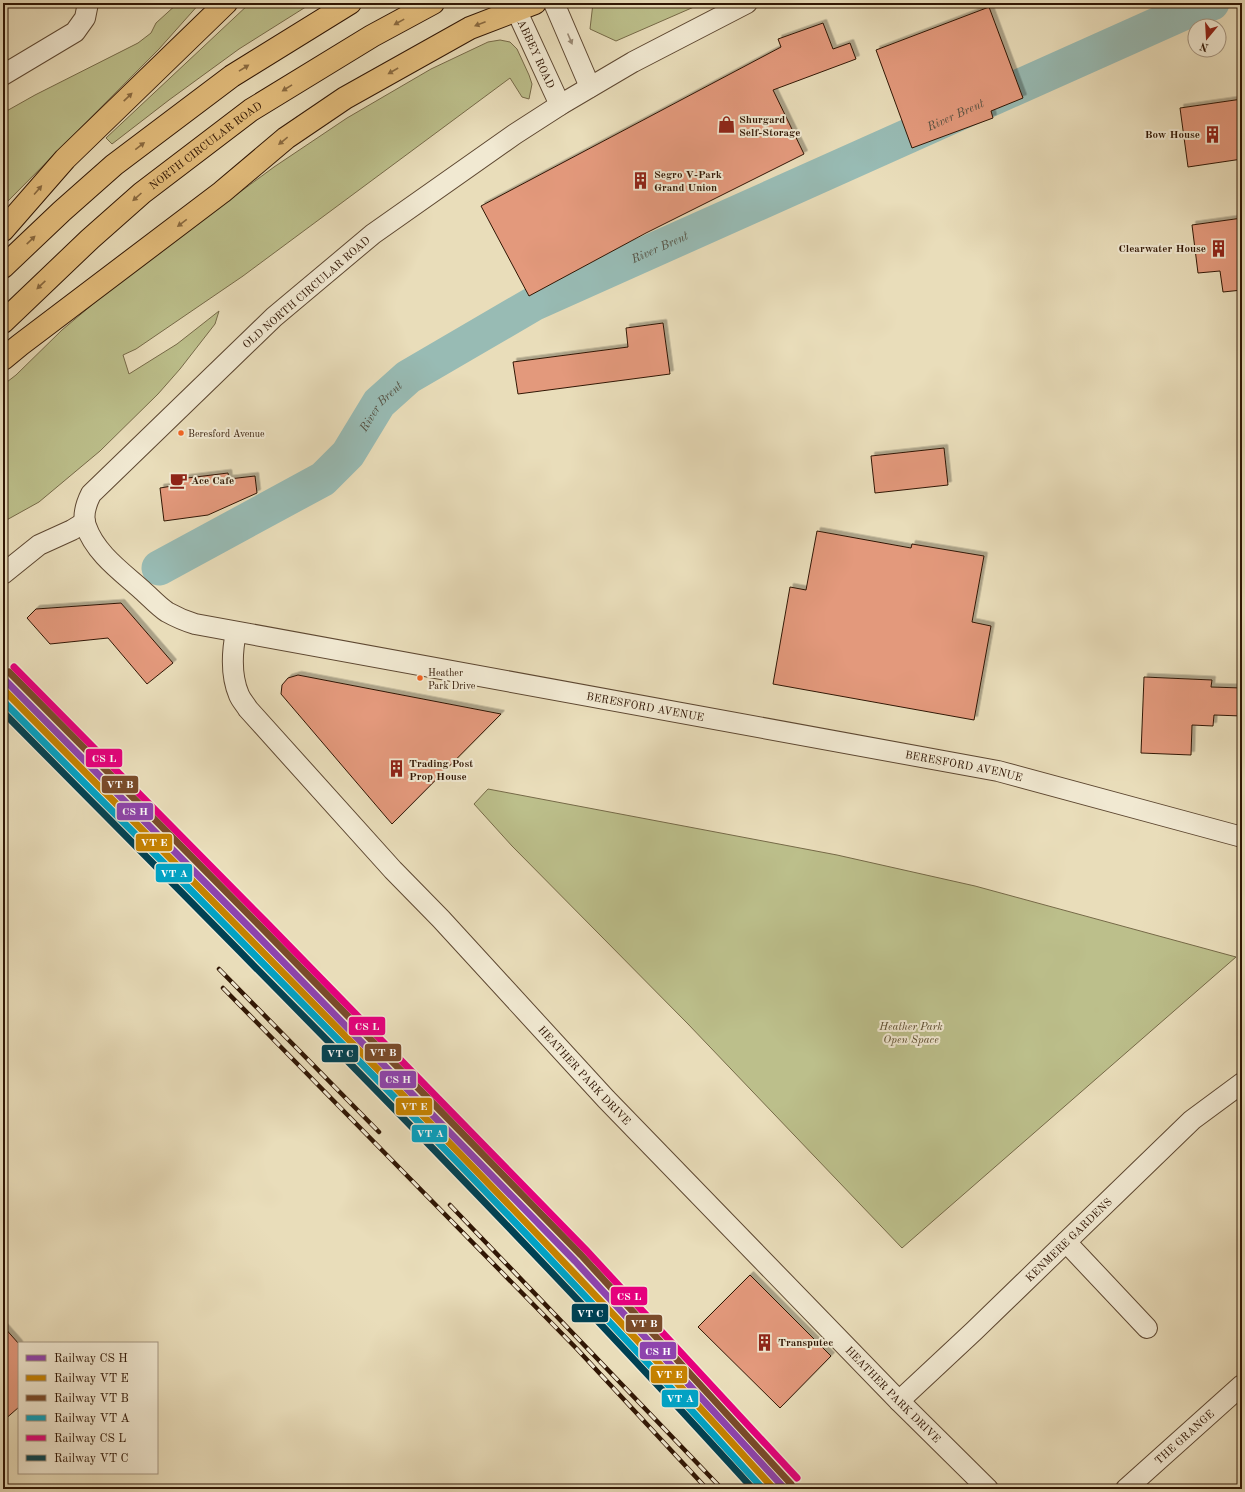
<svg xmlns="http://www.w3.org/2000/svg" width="1245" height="1492" font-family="'Old Standard TT',serif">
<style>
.green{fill:#bcbf8b;stroke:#766a48}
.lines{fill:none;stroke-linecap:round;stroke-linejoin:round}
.river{stroke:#98bbb4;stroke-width:35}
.building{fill:#e3997c;stroke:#301604;filter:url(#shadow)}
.minor-casing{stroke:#5e4832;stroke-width:22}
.highway-casing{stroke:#301604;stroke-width:24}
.minor{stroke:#f1e9d2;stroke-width:20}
.highway{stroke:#e4be7d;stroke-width:22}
.rail-casing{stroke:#301604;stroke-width:4.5}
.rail{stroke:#f1e9d2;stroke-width:3;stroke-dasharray:9;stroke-linecap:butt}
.rail-1-casing{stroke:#f1e9d2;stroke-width:10}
.rail-2-casing{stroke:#f1e9d2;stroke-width:10}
.rail-3-casing{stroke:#f1e9d2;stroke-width:10}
.rail-4-casing{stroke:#f1e9d2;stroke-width:10}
.rail-5-casing{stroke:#f1e9d2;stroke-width:10}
.rail-6-casing{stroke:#f1e9d2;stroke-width:10}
.rail-1{stroke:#8e44ad;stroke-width:7}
.rail-2{stroke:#c58201;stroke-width:7}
.rail-3{stroke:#7a4b2a;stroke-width:7}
.rail-4{stroke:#02a2c4;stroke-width:7}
.rail-5{stroke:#e5007d;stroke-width:7}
.rail-6{stroke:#004153;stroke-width:7}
.oneway{fill:#8a6a40}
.oneway2{fill:#9a8a75}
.bus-dot{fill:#f26522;stroke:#f1e9d2;stroke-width:1.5}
.labels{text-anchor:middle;stroke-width:4;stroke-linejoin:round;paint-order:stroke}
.bus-label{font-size:10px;fill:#301604;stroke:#f1e9d2;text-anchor:start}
.street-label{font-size:11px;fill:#301604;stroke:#f1e9d2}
.poi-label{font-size:11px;font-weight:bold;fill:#301604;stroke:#f1e9d2;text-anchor:start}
.park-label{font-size:11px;font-style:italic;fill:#5a492c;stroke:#f1e9d2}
.water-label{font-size:12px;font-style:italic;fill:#545042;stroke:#f1e9d2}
.line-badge{stroke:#f1e9d2;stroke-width:1.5}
.badge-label{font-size:11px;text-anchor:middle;font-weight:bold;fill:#fff}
</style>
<defs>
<filter id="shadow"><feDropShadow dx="3.5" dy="-3.5" stdDeviation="0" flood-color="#0004"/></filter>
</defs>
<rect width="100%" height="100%" fill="#e9ddba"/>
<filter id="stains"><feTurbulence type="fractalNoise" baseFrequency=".005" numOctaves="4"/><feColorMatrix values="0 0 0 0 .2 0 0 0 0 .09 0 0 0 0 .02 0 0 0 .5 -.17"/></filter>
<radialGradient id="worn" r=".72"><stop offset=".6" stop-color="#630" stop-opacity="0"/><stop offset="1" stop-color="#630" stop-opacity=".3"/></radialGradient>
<g class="green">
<path d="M178,3H200L159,49L3,206V113L35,95L138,43L151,33L156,23Z"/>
<path d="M250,3H312L239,49L169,100L112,144L106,138Z"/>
<path d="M593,3H703L616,41L590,29Z"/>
<path d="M500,40L510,42L517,49L529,75L532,84L529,99L522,97L510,78L243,276L136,349L123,355L129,374L177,344L219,311L215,324L180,369L158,394L100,451L39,502L3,522V385L16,375L62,330L130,273L274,167L347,118L431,69L488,42Z"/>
<path d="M488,789L837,855L975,886L1236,957L902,1248L688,1024L512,846L474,804Z"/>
</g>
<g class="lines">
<path class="river" id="s1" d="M159,568L323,479L348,454L379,403L408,377L535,303L1190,10L1212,3"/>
</g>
<g class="building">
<path d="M989,7L1023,98L991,111L993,118L912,148L876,50Z"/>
<path d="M823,23L833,49L850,43L856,59L773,90L804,154L646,233L529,296L481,206L781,47L778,39Z"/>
<path d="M1242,99V159L1188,167L1180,108Z"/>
<path d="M1242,218V290L1223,292L1220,271L1198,273L1192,225Z"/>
<path d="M663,323L670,374L518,394L513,362L628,347L626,328Z"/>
<path d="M944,448L948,485L875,493L871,456Z"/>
<path d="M228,473L229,479L255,476L257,493L208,515L164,521L160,488L172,486L171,480Z"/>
<path d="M817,531L911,548L912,544L984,556L972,622L991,626L974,720L773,684L790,587L806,590Z"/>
<path d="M121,603L173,663L147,684L108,638L50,644L27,618L36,609Z"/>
<path d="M298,675L501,714L392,824L281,694L282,685L288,678Z"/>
<path d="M1144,677L1212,680L1211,687L1242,688V716L1214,715L1213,726L1192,725L1191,755L1141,753Z"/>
<path d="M750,1275L831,1356L780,1408L698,1327Z"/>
<path d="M3,1326L19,1344V1407L3,1421Z"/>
</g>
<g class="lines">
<defs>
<g id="minor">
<path id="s2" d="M513,3L560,105"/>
<path d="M554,3L590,87"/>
<path id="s3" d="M747,3L633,62L560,105L515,134L373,234L274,317L91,494C86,504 82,515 86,526C95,553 122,572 142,590C150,597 158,606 167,612C176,617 185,621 195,624L998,771L1242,837"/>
<path d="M3,75L75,32L85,18L88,3"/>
<path d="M3,574L39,545L72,530L85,522"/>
<path id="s4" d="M236,632C232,652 231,676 239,695C241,700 245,704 248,709L393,870L441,919L606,1099L899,1401L988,1489"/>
<path d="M1066,1242L1147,1328"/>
<path id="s5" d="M899,1401L974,1331L1192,1120L1242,1083"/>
<path id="s6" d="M1126,1489L1242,1385"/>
</g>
<g id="highway">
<path d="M3,230L65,159L226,3"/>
<path d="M3,267L62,211L114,165L171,122L232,76L350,3"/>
<path id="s7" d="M3,322L90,239L142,193L251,110L372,36L433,3"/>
<path d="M3,359L20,345L222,192L286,138L345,98L470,28L535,3"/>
</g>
</defs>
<use href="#minor" class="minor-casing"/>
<use href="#highway" class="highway-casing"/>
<use href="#minor" class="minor"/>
<use href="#highway" class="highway"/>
<defs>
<g id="rail">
<path d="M219,969L379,1132"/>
<path d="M223,988L577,1349L707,1489"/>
<path d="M450,1205L722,1489"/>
</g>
</defs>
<use href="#rail" class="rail-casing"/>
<use href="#rail" class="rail"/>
<defs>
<path id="rail-1" d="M3,678L254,932L575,1261L785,1489"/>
<path id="rail-2" d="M3,689C263,953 526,1214 774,1489"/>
<path id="rail-3" d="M9,672L260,926L581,1255L791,1484"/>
<path id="rail-4" d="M3,701C260,960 519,1218 763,1489"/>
<path id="rail-5" d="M14,667L265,921L586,1250L797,1478"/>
<path id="rail-6" d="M3,712C256,968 511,1222 753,1489"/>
</defs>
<use href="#rail-1" class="rail-1-casing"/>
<use href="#rail-2" class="rail-2-casing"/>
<use href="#rail-3" class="rail-3-casing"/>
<use href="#rail-4" class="rail-4-casing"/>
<use href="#rail-5" class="rail-5-casing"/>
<use href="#rail-6" class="rail-6-casing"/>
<use href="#rail-1" class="rail-1"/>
<use href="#rail-2" class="rail-2"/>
<use href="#rail-3" class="rail-3"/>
<use href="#rail-4" class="rail-4"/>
<use href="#rail-5" class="rail-5"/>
<use href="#rail-6" class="rail-6"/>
</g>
<defs><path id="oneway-solid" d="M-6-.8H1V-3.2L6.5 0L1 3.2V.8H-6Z"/></defs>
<g class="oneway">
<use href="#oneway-solid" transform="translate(399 22) rotate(151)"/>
<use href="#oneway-solid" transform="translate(480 24) rotate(159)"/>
<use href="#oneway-solid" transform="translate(244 68) rotate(-32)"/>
<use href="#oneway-solid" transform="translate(393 71) rotate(150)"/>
<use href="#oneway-solid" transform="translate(287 88) rotate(148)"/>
<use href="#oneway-solid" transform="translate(128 97) rotate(-44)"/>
<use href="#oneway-solid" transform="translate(283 141) rotate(141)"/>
<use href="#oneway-solid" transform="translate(140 146) rotate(-38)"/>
<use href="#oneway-solid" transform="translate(38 190) rotate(-49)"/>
<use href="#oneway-solid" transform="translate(137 197) rotate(138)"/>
<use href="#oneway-solid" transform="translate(182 223) rotate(143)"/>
<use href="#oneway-solid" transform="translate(31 240) rotate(-44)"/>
<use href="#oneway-solid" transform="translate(41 285) rotate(137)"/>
</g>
<use class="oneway2" href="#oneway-solid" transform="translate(570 39) rotate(67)"/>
<defs>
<symbol id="shop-bare" viewBox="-9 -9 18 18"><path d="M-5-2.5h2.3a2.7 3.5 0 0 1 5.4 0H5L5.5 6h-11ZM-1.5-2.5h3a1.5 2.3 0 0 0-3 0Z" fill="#8f2418" stroke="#f1e9d2" stroke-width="2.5" paint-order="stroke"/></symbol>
<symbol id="building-bare" viewBox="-9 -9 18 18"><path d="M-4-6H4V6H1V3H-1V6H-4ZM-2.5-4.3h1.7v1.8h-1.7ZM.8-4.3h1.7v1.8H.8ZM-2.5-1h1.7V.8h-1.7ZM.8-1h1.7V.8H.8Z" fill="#8f2418" stroke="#f1e9d2" stroke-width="2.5" paint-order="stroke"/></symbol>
<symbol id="cafe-bare" viewBox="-9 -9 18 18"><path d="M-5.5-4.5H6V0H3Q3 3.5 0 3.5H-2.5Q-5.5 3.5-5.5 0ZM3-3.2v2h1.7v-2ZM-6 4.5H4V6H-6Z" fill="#8f2418" stroke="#f1e9d2" stroke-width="2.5" paint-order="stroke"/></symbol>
</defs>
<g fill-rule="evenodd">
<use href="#shop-bare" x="714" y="112" width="25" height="25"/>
<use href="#building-bare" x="1200" y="122" width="25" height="25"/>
<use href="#building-bare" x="628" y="168" width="25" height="25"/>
<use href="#building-bare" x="1206" y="236" width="25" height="25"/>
<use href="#cafe-bare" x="166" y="468" width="25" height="25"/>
<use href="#building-bare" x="384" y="756" width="25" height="25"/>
<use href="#building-bare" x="752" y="1330" width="25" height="25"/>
</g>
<g class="bus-dot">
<circle cx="181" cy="433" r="3.5"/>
<circle cx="420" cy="678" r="3.5"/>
</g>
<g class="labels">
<g class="bus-label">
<text x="188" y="437">Beresford Avenue</text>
<text x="428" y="676">Heather<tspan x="428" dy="13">Park Drive</tspan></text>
</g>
<g class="street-label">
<text dy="4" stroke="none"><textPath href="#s2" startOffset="56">ABBEY ROAD</textPath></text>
<text dy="4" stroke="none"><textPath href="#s7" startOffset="269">NORTH CIRCULAR ROAD</textPath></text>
<text transform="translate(306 292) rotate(-41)" y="4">OLD NORTH CIRCULAR ROAD</text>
<text dy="4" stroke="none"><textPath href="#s3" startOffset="1465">BERESFORD AVENUE</textPath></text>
<text dy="4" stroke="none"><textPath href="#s3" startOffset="1789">BERESFORD AVENUE</textPath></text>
<text dy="4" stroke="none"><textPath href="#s4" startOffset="578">HEATHER PARK DRIVE</textPath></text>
<text dy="4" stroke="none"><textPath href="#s5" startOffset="234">KENMERE GARDENS</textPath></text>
<text dy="4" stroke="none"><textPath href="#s4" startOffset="1022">HEATHER PARK DRIVE</textPath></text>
<text dy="4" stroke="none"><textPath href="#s6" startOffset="78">THE GRANGE</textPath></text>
</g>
<g class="poi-label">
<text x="739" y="123">Shurgard<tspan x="739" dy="13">Self-Storage</tspan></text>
<text x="1200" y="138" text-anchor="end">Bow House</text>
<text x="654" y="178">Segro V-Park<tspan x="654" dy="13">Grand Union</tspan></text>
<text x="1206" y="252" text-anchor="end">Clearwater House</text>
<text x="191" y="484">Ace Cafe</text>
<text x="409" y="767">Trading Post<tspan x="409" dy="13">Prop House</tspan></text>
<text x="778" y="1346">Transputec</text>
</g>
<g class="park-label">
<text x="911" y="1030">Heather Park<tspan x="911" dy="13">Open Space</tspan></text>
</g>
<g class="water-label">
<text dy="4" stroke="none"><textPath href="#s1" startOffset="928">River Brent</textPath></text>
<text dy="4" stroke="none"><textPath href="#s1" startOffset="604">River Brent</textPath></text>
<text dy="4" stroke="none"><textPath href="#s1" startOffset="280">River Brent</textPath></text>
</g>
</g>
<g class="line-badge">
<rect x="85" y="748" width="38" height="20" rx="4" fill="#e5007d"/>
<rect x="101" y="775" width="38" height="19" rx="4" fill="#7a4b2a"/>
<rect x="116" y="802" width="38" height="19" rx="4" fill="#8e44ad"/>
<rect x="135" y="833" width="38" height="19" rx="4" fill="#c58201"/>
<rect x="155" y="863" width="38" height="20" rx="4" fill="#02a2c4"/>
<rect x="348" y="1016" width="38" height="20" rx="4" fill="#e5007d"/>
<rect x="364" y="1043" width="38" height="19" rx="4" fill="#7a4b2a"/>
<rect x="321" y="1044" width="38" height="19" rx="4" fill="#004153"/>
<rect x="379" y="1070" width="38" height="19" rx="4" fill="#8e44ad"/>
<rect x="395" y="1097" width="38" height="19" rx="4" fill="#c58201"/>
<rect x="411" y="1124" width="37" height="19" rx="4" fill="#02a2c4"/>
<rect x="610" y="1286" width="38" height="20" rx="4" fill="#e5007d"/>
<rect x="571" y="1303" width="38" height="20" rx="4" fill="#004153"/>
<rect x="625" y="1314" width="38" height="19" rx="4" fill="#7a4b2a"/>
<rect x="639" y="1341" width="38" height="19" rx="4" fill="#8e44ad"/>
<rect x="650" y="1365" width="38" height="19" rx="4" fill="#c58201"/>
<rect x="661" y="1389" width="38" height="19" rx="4" fill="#02a2c4"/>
</g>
<g class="badge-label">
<text x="104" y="762">CS L</text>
<text x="120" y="788">VT B</text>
<text x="135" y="815">CS H</text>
<text x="154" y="846">VT E</text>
<text x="174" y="877">VT A</text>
<text x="367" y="1030">CS L</text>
<text x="383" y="1056">VT B</text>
<text x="340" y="1057">VT C</text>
<text x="398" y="1083">CS H</text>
<text x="414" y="1110">VT E</text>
<text x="430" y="1137">VT A</text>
<text x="629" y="1300">CS L</text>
<text x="590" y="1317">VT C</text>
<text x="644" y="1327">VT B</text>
<text x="658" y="1355">CS H</text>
<text x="669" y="1378">VT E</text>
<text x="680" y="1402">VT A</text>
</g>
<rect width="1245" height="1492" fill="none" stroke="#e9ddba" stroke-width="16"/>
<rect x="4" y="4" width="1237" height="1484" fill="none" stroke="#301604" stroke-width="2"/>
<rect x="8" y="8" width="1229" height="1476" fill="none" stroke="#301604"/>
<rect x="18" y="1342" width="140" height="132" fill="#f1e9d2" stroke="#a49580"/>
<rect x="26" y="1355" width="20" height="6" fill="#8e44ad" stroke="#a49580"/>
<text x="54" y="1362" font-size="12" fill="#301604">Railway CS H</text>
<rect x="26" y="1375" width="20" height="6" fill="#c58201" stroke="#a49580"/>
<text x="54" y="1382" font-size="12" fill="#301604">Railway VT E</text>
<rect x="26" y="1395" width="20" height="6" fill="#7a4b2a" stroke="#a49580"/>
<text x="54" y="1402" font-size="12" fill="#301604">Railway VT B</text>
<rect x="26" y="1415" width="20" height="6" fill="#02a2c4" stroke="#a49580"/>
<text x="54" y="1422" font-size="12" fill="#301604">Railway VT A</text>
<rect x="26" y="1435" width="20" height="6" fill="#e5007d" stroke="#a49580"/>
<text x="54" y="1442" font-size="12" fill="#301604">Railway CS L</text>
<rect x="26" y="1455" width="20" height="6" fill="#004153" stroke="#a49580"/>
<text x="54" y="1462" font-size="12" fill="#301604">Railway VT C</text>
<g transform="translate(1207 38) rotate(198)"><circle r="19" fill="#f1e9d2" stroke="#a49580"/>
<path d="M0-3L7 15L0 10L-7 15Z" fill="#8f2418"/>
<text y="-6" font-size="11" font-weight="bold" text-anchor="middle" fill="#301604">N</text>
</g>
<rect width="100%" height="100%" filter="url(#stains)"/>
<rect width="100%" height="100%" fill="url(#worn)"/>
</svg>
